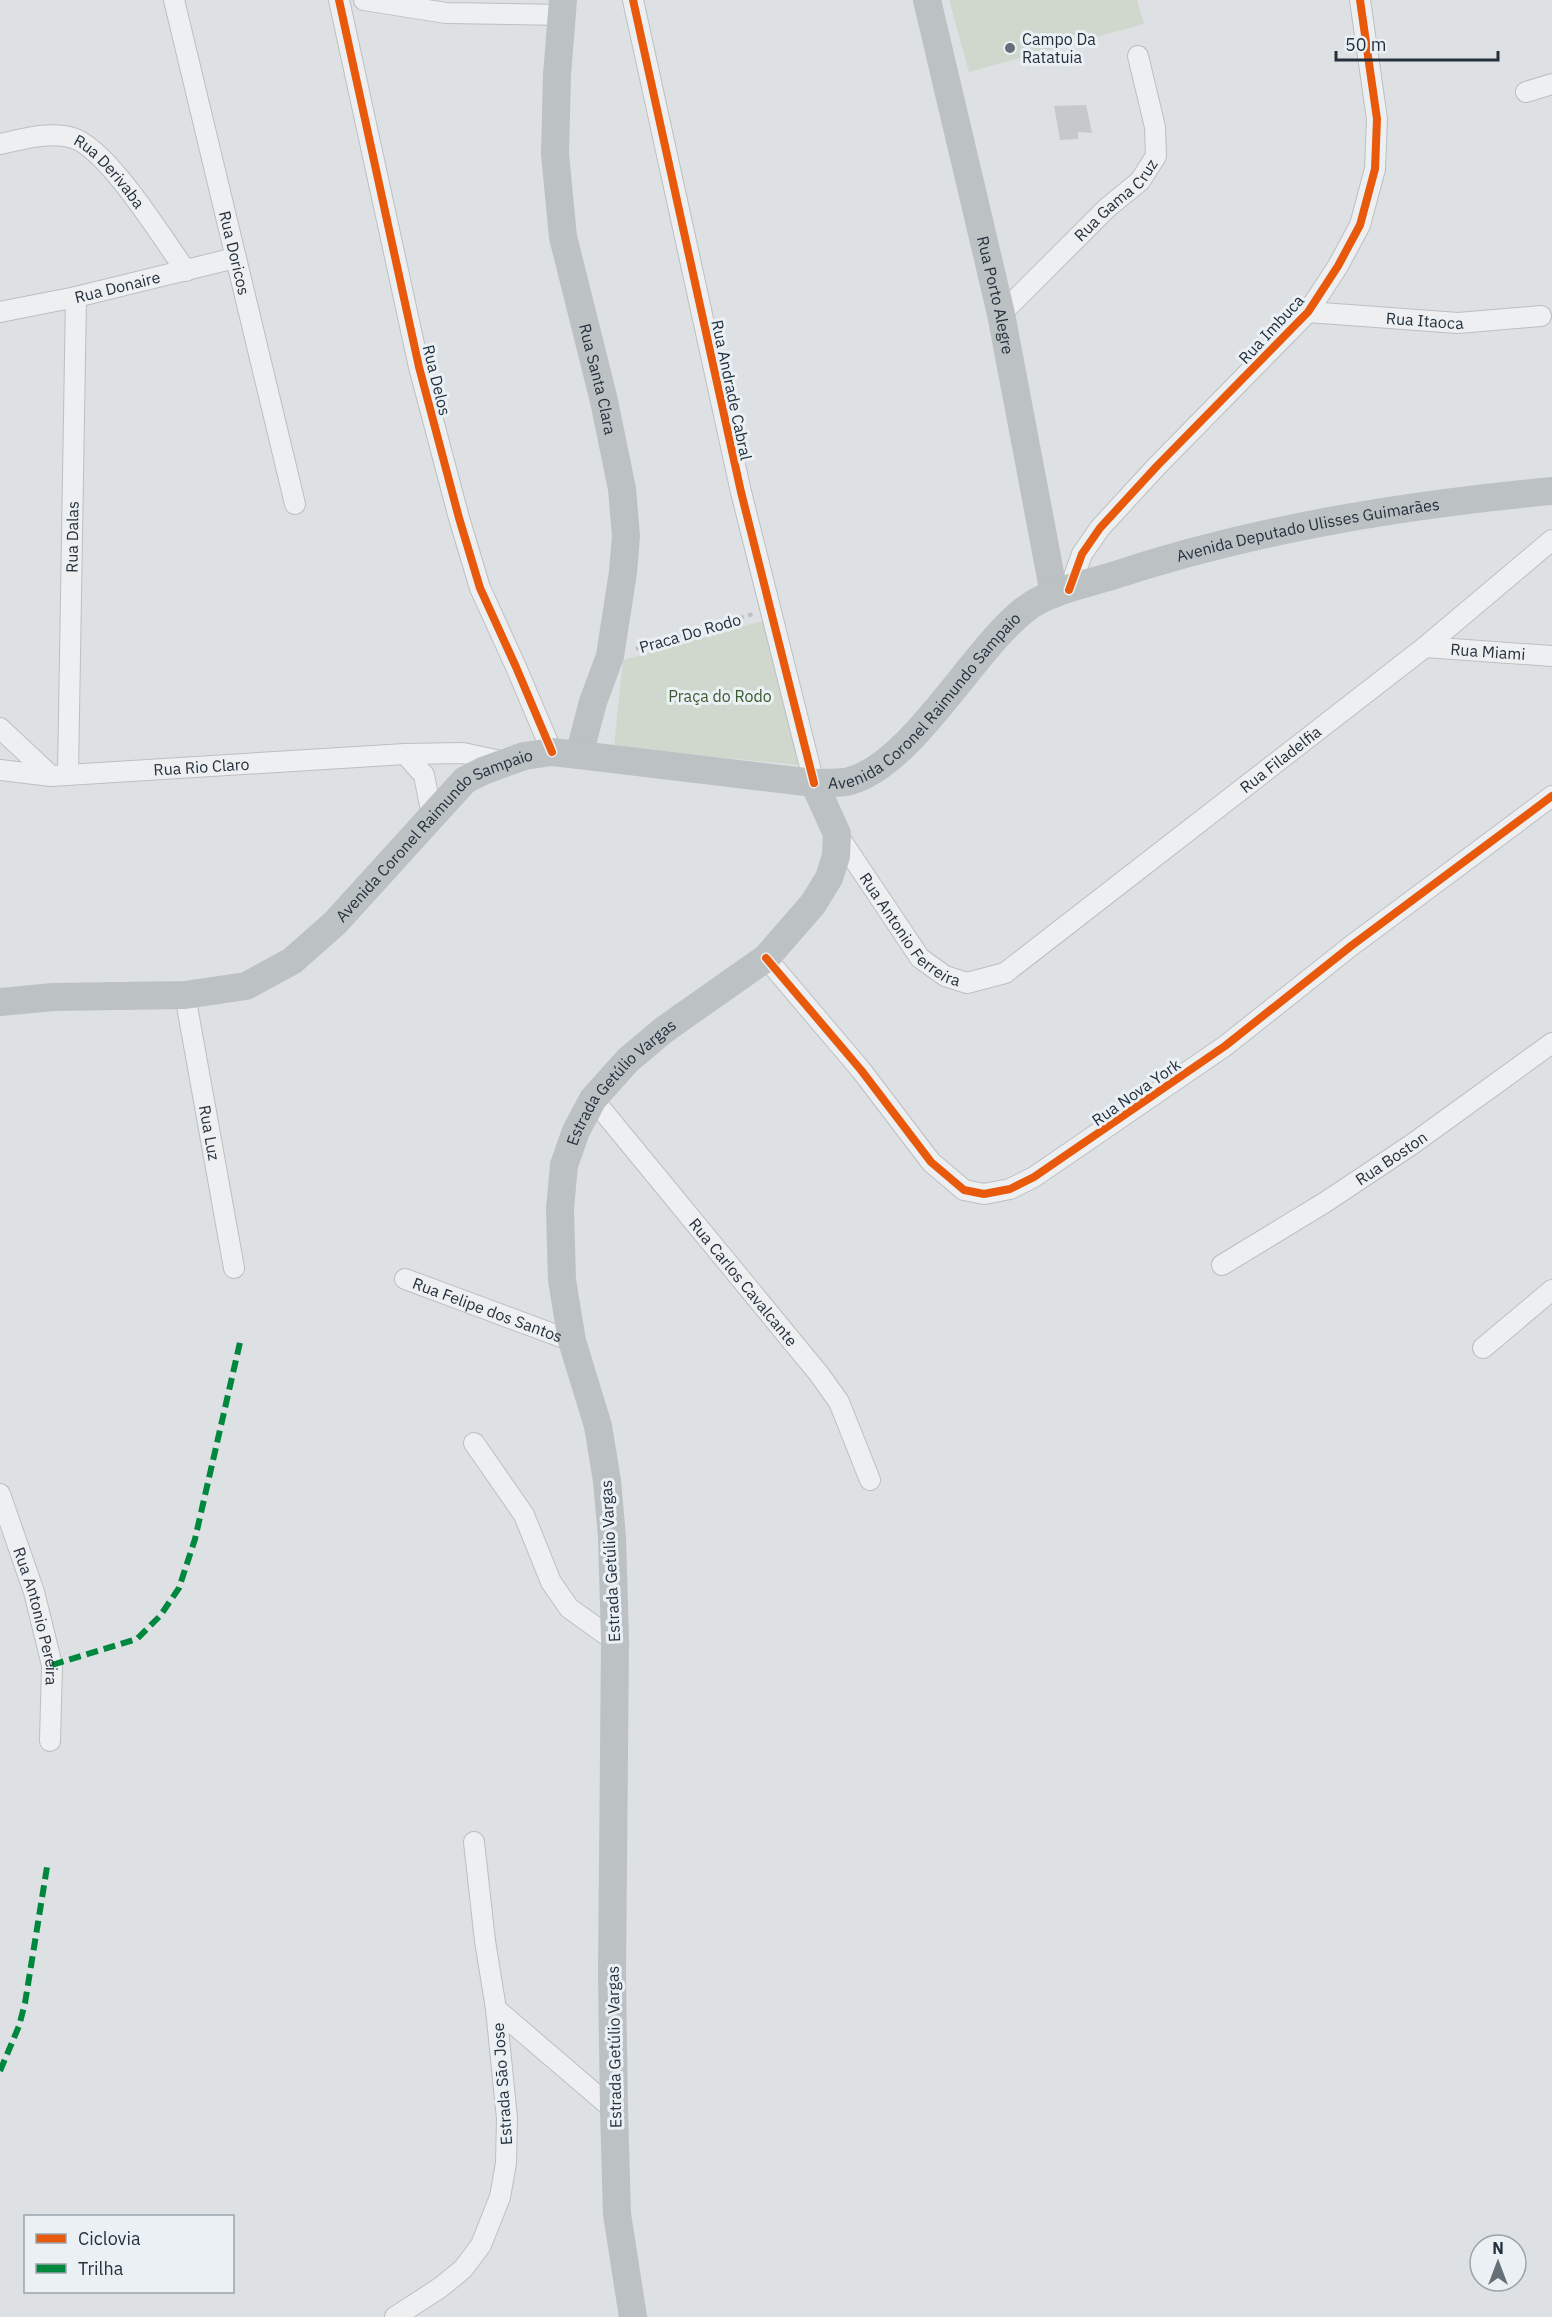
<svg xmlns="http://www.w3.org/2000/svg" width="1552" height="2317" font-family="'IBM Plex Sans',sans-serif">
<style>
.green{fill:#d0d8ce}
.building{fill:#c6c9cc}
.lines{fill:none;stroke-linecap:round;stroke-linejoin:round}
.street-casing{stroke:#bcbfc2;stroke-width:22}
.path{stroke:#bdc1c4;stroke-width:4;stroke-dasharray:4.5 4.5;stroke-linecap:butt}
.street{stroke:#edeff1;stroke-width:20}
.secondary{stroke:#bcc1c4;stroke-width:28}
.quiet{stroke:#00873e;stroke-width:6;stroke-dasharray:12 6;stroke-linecap:butt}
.cycleway-casing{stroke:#eaf0f4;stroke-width:11}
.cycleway{stroke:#e8590c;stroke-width:8}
.poi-dot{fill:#656f77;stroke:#eaf0f4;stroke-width:2}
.labels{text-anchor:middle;stroke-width:6;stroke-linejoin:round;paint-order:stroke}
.poi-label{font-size:16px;fill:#24313d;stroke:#eaf0f4;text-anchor:start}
.street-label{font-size:16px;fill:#24313d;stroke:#eaf0f4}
.park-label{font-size:16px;fill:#3e5a31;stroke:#eaf0f4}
</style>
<rect width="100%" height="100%" fill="#dee1e4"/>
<g class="green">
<path d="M949,0H1137L1144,24L969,72Z"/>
<path d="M766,620L798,765L614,747L623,660Z"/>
</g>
<path class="building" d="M1086,105L1092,133L1078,132V139L1060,140L1054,106Z"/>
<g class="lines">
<defs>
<g id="street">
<path id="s1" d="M174,0L295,504"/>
<path d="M339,0L419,367L459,518L480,588L516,667L552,752"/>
<path d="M364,0L446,13L562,15"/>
<path d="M633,0L741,492L814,783"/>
<path d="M1526,92L1552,84"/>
<path id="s2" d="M0,144C24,139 49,131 73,138C108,149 163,239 186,271"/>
<path id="s3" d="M0,312L76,297L235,258"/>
<path id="s4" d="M1308,312L1458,323L1541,316"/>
<path id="s5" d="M1001,314L1107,208L1140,181L1156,156L1155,127L1138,56"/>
<path d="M1069,590L1082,554L1100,528L1157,466L1308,312L1338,266L1360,225L1375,169L1377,119L1360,0"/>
<path id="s6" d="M1425,647L1552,656"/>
<path d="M0,728L51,776"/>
<path d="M405,754L424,775L432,816"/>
<path id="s7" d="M0,770L51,776L405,754L463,753L505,762"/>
<path id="s8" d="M68,775L76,297"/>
<path id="s9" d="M837,834L920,958L945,976L967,983L1005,973L1425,647L1552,540"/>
<path d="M766,958L861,1070L931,1162L964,1190L984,1194L1010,1189L1034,1177L1225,1046L1351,946L1552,796"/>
<path id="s10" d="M185,995L234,1268"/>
<path id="s11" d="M593,1099L819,1374L839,1402L870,1480"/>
<path id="s12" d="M1222,1265L1324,1203L1411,1145L1552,1043"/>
<path id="s13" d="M405,1279L572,1341"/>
<path d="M1483,1348L1552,1290"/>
<path d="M474,1443L524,1515L551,1582L569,1608L615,1641"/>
<path id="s14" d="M0,1494L34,1592L52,1665L50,1741"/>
<path d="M496,2009L614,2110"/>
<path d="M395,2317L441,2287L463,2269L481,2245L500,2197L506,2163L507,2118L496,2009L485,1941L474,1842"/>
</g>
</defs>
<use href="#street" class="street-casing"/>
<path class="path" d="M636,649L753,614"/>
<use href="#street" class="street"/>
<g class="secondary">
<path id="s15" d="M563,0L557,75L555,154L563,237L604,401L622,489L626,536L623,572L610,656L593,702L579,755"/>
<path id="s16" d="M927,0L1001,314L1054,594"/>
<path id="s17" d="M0,1002L53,997L185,995L246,986L292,961L335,923L465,780L483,771L524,756L552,752L579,755L814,783C825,782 840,784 850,781C913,763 971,653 1023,611C1047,591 1083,585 1112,576C1254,529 1403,505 1552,491"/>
<path id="s18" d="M633,2317L617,2214L614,2110L612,1976L615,1641L612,1537L607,1481L598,1426L572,1341L562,1280L560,1209L564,1165L576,1131L593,1099L628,1060L665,1029L766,958L813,904L829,878L836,856L837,834L814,783"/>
</g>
<g class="quiet">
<path d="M52,1665L137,1639L160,1616L179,1588L195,1539L241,1338"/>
<path d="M0,2071L19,2026L25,2003L47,1867"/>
</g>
<defs>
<g id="cycleway">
<path d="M339,0L419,367L459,518L480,588L516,667L552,752"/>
<path d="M633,0L741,492L814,783"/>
<path d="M1069,590L1082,554L1100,528L1157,466L1308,312L1338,266L1360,225L1375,169L1377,119L1360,0"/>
<path d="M766,958L861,1070L931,1162L964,1190L984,1194L1010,1189L1034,1177L1225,1046L1351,946L1552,796"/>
</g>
</defs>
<use href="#cycleway" class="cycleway-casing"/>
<use href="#cycleway" class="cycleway"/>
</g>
<circle class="poi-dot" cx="1010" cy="48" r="6"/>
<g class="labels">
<g class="poi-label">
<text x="1022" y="45">Campo Da<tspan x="1022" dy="18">Ratatuia</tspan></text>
</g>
<g class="street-label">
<text dy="6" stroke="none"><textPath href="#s2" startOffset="124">Rua Derivaba</textPath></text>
<text dy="6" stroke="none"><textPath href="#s5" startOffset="162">Rua Gama Cruz</textPath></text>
<text dy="6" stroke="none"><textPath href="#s1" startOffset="260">Rua Doricos</textPath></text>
<text dy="6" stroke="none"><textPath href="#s3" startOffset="120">Rua Donaire</textPath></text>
<text dy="6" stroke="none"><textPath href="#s16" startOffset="303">Rua Porto Alegre</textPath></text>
<text dy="6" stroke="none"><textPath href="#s4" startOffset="117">Rua Itaoca</textPath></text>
<text transform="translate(1271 329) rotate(-47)" y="6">Rua Imbuca</text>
<text dy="6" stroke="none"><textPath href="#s15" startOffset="384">Rua Santa Clara</textPath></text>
<text transform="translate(437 380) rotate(76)" y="6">Rua Delos</text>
<text transform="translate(732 390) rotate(78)" y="6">Rua Andrade Cabral</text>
<text dy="6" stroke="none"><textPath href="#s17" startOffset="1485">Avenida Deputado Ulisses Guimarães</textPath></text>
<text dy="6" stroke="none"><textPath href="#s8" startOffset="238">Rua Dalas</textPath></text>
<text transform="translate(690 633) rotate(-16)" y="6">Praca Do Rodo</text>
<text dy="6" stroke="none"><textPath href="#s6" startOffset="63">Rua Miami</textPath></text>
<text dy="6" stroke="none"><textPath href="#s17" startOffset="1050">Avenida Coronel Raimundo Sampaio</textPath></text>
<text dy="6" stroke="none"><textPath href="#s9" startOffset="591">Rua Filadelfia</textPath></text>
<text dy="6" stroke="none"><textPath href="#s7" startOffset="202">Rua Rio Claro</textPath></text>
<text dy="6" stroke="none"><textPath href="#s17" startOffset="492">Avenida Coronel Raimundo Sampaio</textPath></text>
<text dy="6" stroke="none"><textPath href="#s9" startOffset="122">Rua Antonio Ferreira</textPath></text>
<text dy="6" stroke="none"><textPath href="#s18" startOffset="1262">Estrada Getúlio Vargas</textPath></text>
<text transform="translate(1136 1092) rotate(-35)" y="6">Rua Nova York</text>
<text dy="6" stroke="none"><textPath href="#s10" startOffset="140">Rua Luz</textPath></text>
<text dy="6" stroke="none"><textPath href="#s12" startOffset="200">Rua Boston</textPath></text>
<text dy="6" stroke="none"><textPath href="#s11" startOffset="237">Rua Carlos Cavalcante</textPath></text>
<text dy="6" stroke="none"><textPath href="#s13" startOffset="88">Rua Felipe dos Santos</textPath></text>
<text transform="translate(610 1561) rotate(-93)" y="6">Estrada Getúlio Vargas</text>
<text dy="6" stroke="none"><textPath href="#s14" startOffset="128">Rua Antonio Pereira</textPath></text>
<text transform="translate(614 2047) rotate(-91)" y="6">Estrada Getúlio Vargas</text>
<text transform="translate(502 2084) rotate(-94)" y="6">Estrada Sāo Jose</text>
</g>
<g class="park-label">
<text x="720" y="702">Praça do Rodo</text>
</g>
</g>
<rect x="24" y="2215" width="210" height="78" fill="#eaf0f4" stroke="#9ba4ab" stroke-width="1.5"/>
<rect x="36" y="2234" width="30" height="9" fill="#e8590c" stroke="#9ba4ab" stroke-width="1.5"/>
<text x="78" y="2245" font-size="18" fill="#24313d">Ciclovia</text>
<rect x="36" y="2264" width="30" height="9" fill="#00873e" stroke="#9ba4ab" stroke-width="1.5"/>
<text x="78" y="2275" font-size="18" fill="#24313d">Trilha</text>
<g transform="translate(1498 2263)"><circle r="28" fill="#eaf0f4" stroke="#9ba4ab" stroke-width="1.5"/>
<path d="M0-4.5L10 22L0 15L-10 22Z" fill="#656f77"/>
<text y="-9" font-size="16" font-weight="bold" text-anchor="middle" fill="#24313d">N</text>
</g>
<path d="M1336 51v9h162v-9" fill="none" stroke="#24313d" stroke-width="3"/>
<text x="1345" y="51" font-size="18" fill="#24313d" stroke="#eaf0f4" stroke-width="4.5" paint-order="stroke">50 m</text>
</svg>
